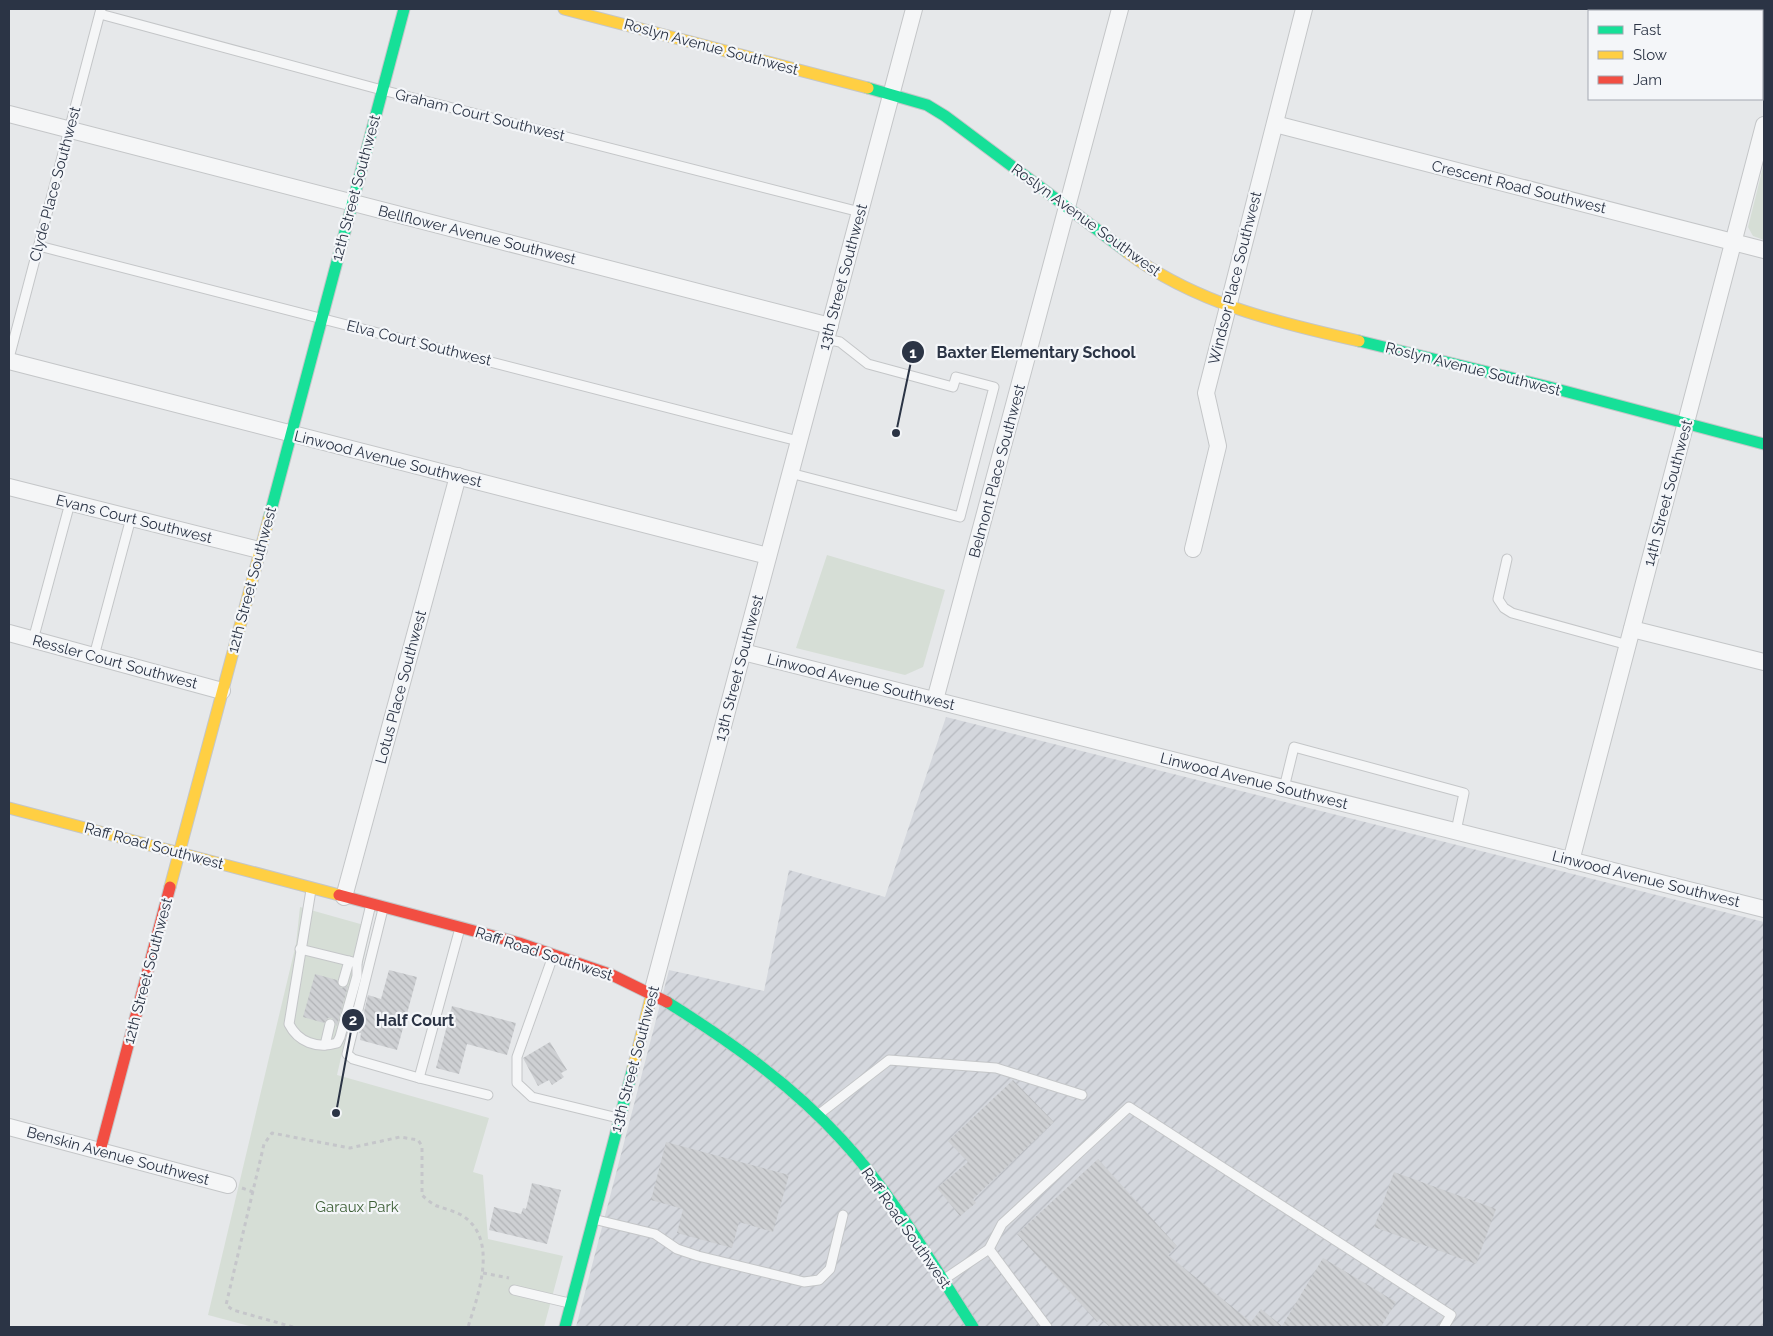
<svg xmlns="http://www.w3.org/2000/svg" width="1773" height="1336" font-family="Raleway,sans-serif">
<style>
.industrial{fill:url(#industrial-furrows)}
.green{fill:#d6ded6}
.building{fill:url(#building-back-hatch)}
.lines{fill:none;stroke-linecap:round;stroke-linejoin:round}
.lane-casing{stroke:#c4c6c8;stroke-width:11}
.street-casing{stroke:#c4c6c8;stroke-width:18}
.fast-casing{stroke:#c4c6c8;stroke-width:13}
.slow-casing{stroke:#c4c6c8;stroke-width:13}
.jam-casing{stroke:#c4c6c8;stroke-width:13}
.path{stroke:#c5c6ca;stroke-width:3;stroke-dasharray:4 4;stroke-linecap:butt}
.lane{stroke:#f5f6f7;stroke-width:9}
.street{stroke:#f5f6f7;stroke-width:16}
.fast{stroke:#16e098;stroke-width:11}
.slow{stroke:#ffcf43;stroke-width:11}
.jam{stroke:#f24e42;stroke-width:11}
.labels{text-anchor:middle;stroke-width:4.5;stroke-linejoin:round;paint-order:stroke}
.street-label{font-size:15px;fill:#2b3445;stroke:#f4f6f9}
.park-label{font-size:15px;fill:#3f6138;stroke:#f4f6f9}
.leader{fill:none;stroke:#2b3445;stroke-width:2}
.callout-dot{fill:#2b3445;stroke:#f4f6f9;stroke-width:2}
.mark-label{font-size:15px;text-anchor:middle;font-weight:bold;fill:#fff}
.callout-label{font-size:16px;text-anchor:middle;font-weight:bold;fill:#2b3445;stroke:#f4f6f9;stroke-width:4.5;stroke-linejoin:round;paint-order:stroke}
</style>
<defs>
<pattern id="industrial-furrows" width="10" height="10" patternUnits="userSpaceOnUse" patternTransform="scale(1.25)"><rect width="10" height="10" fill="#d4d7dd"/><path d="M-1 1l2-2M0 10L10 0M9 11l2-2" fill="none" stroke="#b6b9bf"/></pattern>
<pattern id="building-back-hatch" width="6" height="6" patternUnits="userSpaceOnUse" patternTransform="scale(1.25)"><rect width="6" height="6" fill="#ced0d3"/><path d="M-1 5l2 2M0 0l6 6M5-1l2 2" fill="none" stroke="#b1b3b6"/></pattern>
</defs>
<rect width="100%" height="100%" fill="#e6e8ea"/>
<path class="industrial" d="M946,717L1764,922V1327H576L669,970L764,991L789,870L885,897Z"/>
<g class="green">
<path d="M1764,163V240L1753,236L1748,227Z"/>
<path d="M827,555L945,590L923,667L905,675L796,648Z"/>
<path d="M300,907L371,927L337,1075L489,1118L473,1172L483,1175L488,1239L563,1256L544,1327H253L208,1315L296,944Z"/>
</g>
<g class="building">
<path d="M389,970L417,977L397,1050L360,1040L361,1033H359L368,995L381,999Z"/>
<path d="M315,974L337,980L341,988L348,986L337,1026L332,1018H328L324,1023L303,1017Z"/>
<path d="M452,1006L516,1023L507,1055L467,1044L459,1074L436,1068Z"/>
<path d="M550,1042L567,1070L561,1073L564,1077L552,1085L549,1080L538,1086L523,1058Z"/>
<path d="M1013,1080L1054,1122L973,1199L976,1203L960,1216L937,1188L968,1162L948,1141Z"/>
<path d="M666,1142L789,1175L773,1232L739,1222L732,1248L677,1233L683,1209L651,1200Z"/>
<path d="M1098,1159L1177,1246L1168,1255L1251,1322L1261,1309L1282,1326L1323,1258L1396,1302L1381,1327H1110L1100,1319L1097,1322L1017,1234Z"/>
<path d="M1394,1172L1496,1209L1476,1264L1374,1227Z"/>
<path d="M532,1183L561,1190L547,1244L489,1230L494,1207L521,1214L523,1208L526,1209Z"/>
</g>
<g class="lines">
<defs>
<g id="lane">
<path d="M100,14L382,90L860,212"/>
<path d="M39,246L798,441"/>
<path d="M9,358L101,9"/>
<path d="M790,473L960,517L994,387L956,377L953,387L868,364L840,342L826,339"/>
<path d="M1507,559L1498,599L1504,608L1512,613L1628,645"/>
<path d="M33,640L70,503"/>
<path d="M94,656L131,518"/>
<path d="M1284,788L1294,747L1464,793L1456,831"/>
<path d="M311,890L289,1024C298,1042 317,1049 337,1043L340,1037L357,976V963L371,904"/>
<path d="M383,909L347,1054L353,1059L419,1078L460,928"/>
<path d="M300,949L357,963"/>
<path d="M553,956L517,1057V1083L532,1097L618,1118"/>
<path d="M343,982L349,961"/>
<path d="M325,1045L330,1024"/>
<path d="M419,1078L488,1095"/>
<path d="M818,1115L889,1060L996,1068L1082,1095"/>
<path d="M593,1219L655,1234L677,1249L698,1256L804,1282L819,1280L830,1269L843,1215"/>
<path d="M989,1249L1002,1224L1129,1107L1451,1315L1444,1327"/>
<path d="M943,1280L989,1249L1047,1327"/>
<path d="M514,1290L569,1303"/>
</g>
<g id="street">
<path d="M9,114L830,326"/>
<path d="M1275,124L1764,250"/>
<path d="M9,361L768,556"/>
<path d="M9,487L259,550"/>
<path d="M1193,549L1218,446L1206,393L1304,9"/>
<path d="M1632,629L1764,662"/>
<path d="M9,633L222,691"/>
<path d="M743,652L1764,909"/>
<path d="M935,700L1120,9"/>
<path d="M1571,861L1764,125"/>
<path d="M344,897L458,476"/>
<path d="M652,993L914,9"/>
<path d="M9,1127L228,1185"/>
</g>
<g id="fast">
<path d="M1633,9L1643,11"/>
<path d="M868,88L927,105L945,116L1127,252"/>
<path d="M1359,341L1549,387L1764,444"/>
<path d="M269,518L404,9"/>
<path d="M667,1002C731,1042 792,1085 842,1140C894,1196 932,1264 973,1327"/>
<path d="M565,1327L633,1068"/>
</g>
<g id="slow">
<path d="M564,9L868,88"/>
<path d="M1127,252C1194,303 1279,323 1359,341"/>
<path d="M9,808L339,895"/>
<path d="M170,887L269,518"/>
<path d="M633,1068L652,993"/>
</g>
<g id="jam">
<path d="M1762,41L1764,42"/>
<path d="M339,895L519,943L612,975L667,1002"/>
<path d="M100,1151L170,887"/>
</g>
</defs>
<use href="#lane" class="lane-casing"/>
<use href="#street" class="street-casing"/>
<use href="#fast" class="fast-casing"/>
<use href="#slow" class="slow-casing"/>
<use href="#jam" class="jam-casing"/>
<g class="path">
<path d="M242,1188L253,1192"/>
<path d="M483,1273L509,1278"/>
<path d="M293,1327L233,1310L226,1305L261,1157L264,1144L272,1133L350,1148L400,1137L418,1140L422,1146V1195C426,1199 432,1204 437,1206C445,1209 455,1211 463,1216C499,1240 478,1295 468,1327"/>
</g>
<use href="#lane" class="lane"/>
<use href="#street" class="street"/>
<use href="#fast" class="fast"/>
<use href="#slow" class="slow"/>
<use href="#jam" class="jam"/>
</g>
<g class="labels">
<g class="street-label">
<text transform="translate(711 47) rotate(15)" y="5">Roslyn Avenue Southwest</text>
<text transform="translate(480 115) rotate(14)" y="5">Graham Court Southwest</text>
<text transform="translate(55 184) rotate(-75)" y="5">Clyde Place Southwest</text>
<text transform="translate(1519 187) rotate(14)" y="5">Crescent Road Southwest</text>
<text transform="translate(356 188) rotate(-75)" y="5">12th Street Southwest</text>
<text transform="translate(1086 220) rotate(36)" y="5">Roslyn Avenue Southwest</text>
<text transform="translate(477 235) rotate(14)" y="5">Bellflower Avenue Southwest</text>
<text transform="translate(843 277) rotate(-75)" y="5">13th Street Southwest</text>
<text transform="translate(1235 278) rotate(-76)" y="5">Windsor Place Southwest</text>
<text transform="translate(419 343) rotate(14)" y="5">Elva Court Southwest</text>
<text transform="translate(1473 369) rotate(14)" y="5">Roslyn Avenue Southwest</text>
<text transform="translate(388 459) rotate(14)" y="5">Linwood Avenue Southwest</text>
<text transform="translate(997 471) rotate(-75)" y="5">Belmont Place Southwest</text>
<text transform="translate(1668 493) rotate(-75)" y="5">14th Street Southwest</text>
<text transform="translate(134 519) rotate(14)" y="5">Evans Court Southwest</text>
<text transform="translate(252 580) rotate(-75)" y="5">12th Street Southwest</text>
<text transform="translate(115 662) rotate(15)" y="5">Ressler Court Southwest</text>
<text transform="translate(739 668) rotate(-75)" y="5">13th Street Southwest</text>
<text transform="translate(861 682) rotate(14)" y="5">Linwood Avenue Southwest</text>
<text transform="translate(401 687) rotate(-75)" y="5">Lotus Place Southwest</text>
<text transform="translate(1254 781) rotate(14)" y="5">Linwood Avenue Southwest</text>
<text transform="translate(154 846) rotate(15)" y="5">Raff Road Southwest</text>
<text transform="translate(1646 879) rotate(14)" y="5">Linwood Avenue Southwest</text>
<text transform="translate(544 954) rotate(18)" y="5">Raff Road Southwest</text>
<text transform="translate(148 971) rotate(-75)" y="5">12th Street Southwest</text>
<text transform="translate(635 1059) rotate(-75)" y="5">13th Street Southwest</text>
<text transform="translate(118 1156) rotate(15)" y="5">Benskin Avenue Southwest</text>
<text transform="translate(906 1228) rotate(55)" y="5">Raff Road Southwest</text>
</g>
<g class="park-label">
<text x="357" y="1212">Garaux Park</text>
</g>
</g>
<path class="leader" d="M896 433L913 352M336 1113L353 1020"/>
<g class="callout-dot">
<circle cx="896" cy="433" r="5"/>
<circle cx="336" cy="1113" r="5"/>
<circle cx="913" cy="352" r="12"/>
<circle cx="353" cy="1020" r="12"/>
</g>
<g class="mark-label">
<text x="913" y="358">1</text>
<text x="353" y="1025">2</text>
</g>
<g class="callout-label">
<text x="1036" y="358">Baxter Elementary School</text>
<text x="415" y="1026">Half Court</text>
</g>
<rect width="1773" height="1336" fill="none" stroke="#2b3445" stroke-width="20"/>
<rect x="1588" y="10" width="175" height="90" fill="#f4f6f9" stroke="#a4a8b1"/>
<rect x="1598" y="26" width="25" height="8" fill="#16e098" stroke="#a4a8b1"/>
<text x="1633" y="35" font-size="15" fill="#2b3445">Fast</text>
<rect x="1598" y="51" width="25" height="8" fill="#ffcf43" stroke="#a4a8b1"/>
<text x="1633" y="60" font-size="15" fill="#2b3445">Slow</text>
<rect x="1598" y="76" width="25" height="8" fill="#f24e42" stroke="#a4a8b1"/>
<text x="1633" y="85" font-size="15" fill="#2b3445">Jam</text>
</svg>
